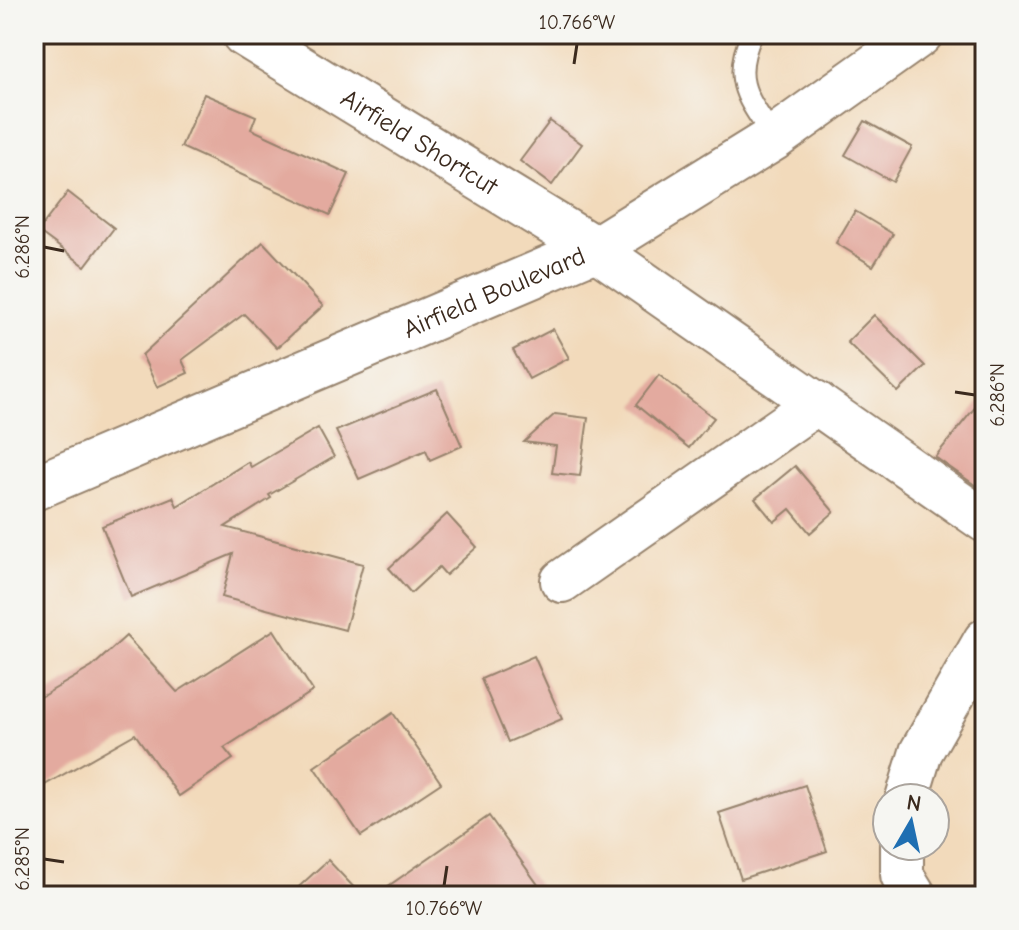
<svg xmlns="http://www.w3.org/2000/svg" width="1019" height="930" font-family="'Comic Neue',sans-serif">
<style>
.building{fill:#e3aa9f}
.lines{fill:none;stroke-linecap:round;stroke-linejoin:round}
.service-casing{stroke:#96826c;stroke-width:24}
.minor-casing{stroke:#96826c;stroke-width:46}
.tertiary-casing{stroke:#96826c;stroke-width:48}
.service{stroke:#fff;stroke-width:20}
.minor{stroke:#fff;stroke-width:42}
.tertiary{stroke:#fff;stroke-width:44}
.ticks{fill:none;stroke:#3b2a1e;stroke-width:3}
.labels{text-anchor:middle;stroke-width:6;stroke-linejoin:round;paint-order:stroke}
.street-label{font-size:26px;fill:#3b2a1e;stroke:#f6f6f2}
.neatline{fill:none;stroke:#3b2a1e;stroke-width:3}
.ticks-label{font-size:20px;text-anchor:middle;fill:#3b2a1e}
</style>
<rect width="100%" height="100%" fill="#f6f6f2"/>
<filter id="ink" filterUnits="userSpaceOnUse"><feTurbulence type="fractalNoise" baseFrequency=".0125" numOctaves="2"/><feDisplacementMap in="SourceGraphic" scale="16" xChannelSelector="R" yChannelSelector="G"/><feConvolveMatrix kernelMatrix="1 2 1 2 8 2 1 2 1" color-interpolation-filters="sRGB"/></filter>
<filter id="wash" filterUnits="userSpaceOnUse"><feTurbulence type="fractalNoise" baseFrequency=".006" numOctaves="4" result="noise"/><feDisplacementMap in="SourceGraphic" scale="32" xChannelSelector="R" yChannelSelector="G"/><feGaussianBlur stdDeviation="1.8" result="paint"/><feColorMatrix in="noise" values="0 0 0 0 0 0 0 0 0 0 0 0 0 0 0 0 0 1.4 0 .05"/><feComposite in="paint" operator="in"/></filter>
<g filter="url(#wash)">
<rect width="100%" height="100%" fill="#f2dabb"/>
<g id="blocks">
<g class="building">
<path d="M204,94L256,116L251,129L349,174L330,215L181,147Z"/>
<path d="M550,121L582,144L552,185L520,161Z"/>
<path d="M865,121L912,147L893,182L845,155Z"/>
<path d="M68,192L114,228L85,266L38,231Z"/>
<path d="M855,211L893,234L873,266L836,243Z"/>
<path d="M263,242L323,306L277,348L244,314L182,360L188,373L157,387L142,355Z"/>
<path d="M874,315L925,366L898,392L847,342Z"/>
<path d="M553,329L569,358L529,379L513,350Z"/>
<path d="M659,375L714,418L689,448L636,405Z"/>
<path d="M437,389L462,446L430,460L426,450L359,479L336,431Z"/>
<path d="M985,395V492L935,457Z"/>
<path d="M555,414L588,418L580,476L552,473L556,446L524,442Z"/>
<path d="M318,428L334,457L269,495L271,498L225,527L363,564L345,630L222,597L233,554L131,597L102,526L173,497L177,506L248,462L251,467Z"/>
<path d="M795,466L834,512L810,533L790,509L774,522L755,499Z"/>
<path d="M447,514L477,547L446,575L439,567L411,593L389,568Z"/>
<path d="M274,630L313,691L224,748L233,759L179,796L135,734L34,791V701L92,667L126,636L177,692Z"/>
<path d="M534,656L562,719L508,742L481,679Z"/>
<path d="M393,713L441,783L361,836L314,767Z"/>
<path d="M805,785L827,851L741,879L719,813Z"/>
<path d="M489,816L546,896H374Z"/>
<path d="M328,860L362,896H289Z"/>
</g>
</g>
</g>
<g filter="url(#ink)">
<use href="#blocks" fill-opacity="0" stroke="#96826c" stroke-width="2"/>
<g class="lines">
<defs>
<path id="service" d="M752,34C730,81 749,100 774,138"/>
<g id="minor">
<path d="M595,249L985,521"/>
<path d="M562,581L817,403"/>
<path d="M907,798L921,752L985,640"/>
<path d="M902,846V875L915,896"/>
</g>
<g id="tertiary">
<path id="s1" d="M244,34L595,249"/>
<path id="s2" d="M34,488L595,249L774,138L920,34"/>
</g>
</defs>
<use href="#service" class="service-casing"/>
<use href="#minor" class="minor-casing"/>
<use href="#tertiary" class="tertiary-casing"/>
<use href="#service" class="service"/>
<use href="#minor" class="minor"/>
<use href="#tertiary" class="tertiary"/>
</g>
</g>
<path class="ticks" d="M574,64L577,44M44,247L64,251M955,392L975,395M44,859L64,862M444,886L447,866"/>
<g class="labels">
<g class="street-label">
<text dy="9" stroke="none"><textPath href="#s1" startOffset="206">Airfield Shortcut</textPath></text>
<text dy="9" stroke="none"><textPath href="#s2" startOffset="500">Airfield Boulevard</textPath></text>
</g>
</g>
<rect width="1019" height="930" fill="none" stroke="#f6f6f2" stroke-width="88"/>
<g transform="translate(911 822) rotate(9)"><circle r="38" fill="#f6f6f2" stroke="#aba49d" stroke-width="2"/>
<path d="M0-6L14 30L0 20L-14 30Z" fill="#1f6fb2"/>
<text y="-12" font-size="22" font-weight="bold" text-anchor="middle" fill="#3b2a1e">N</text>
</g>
<rect x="44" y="44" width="931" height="842" class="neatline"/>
<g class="ticks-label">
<text x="577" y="29">10.766°W</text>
<text transform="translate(22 247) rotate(-90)" y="7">6.286°N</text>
<text transform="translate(997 395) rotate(-90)" y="7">6.286°N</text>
<text transform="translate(22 859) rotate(-90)" y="7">6.285°N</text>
<text x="444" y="915">10.766°W</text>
</g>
</svg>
